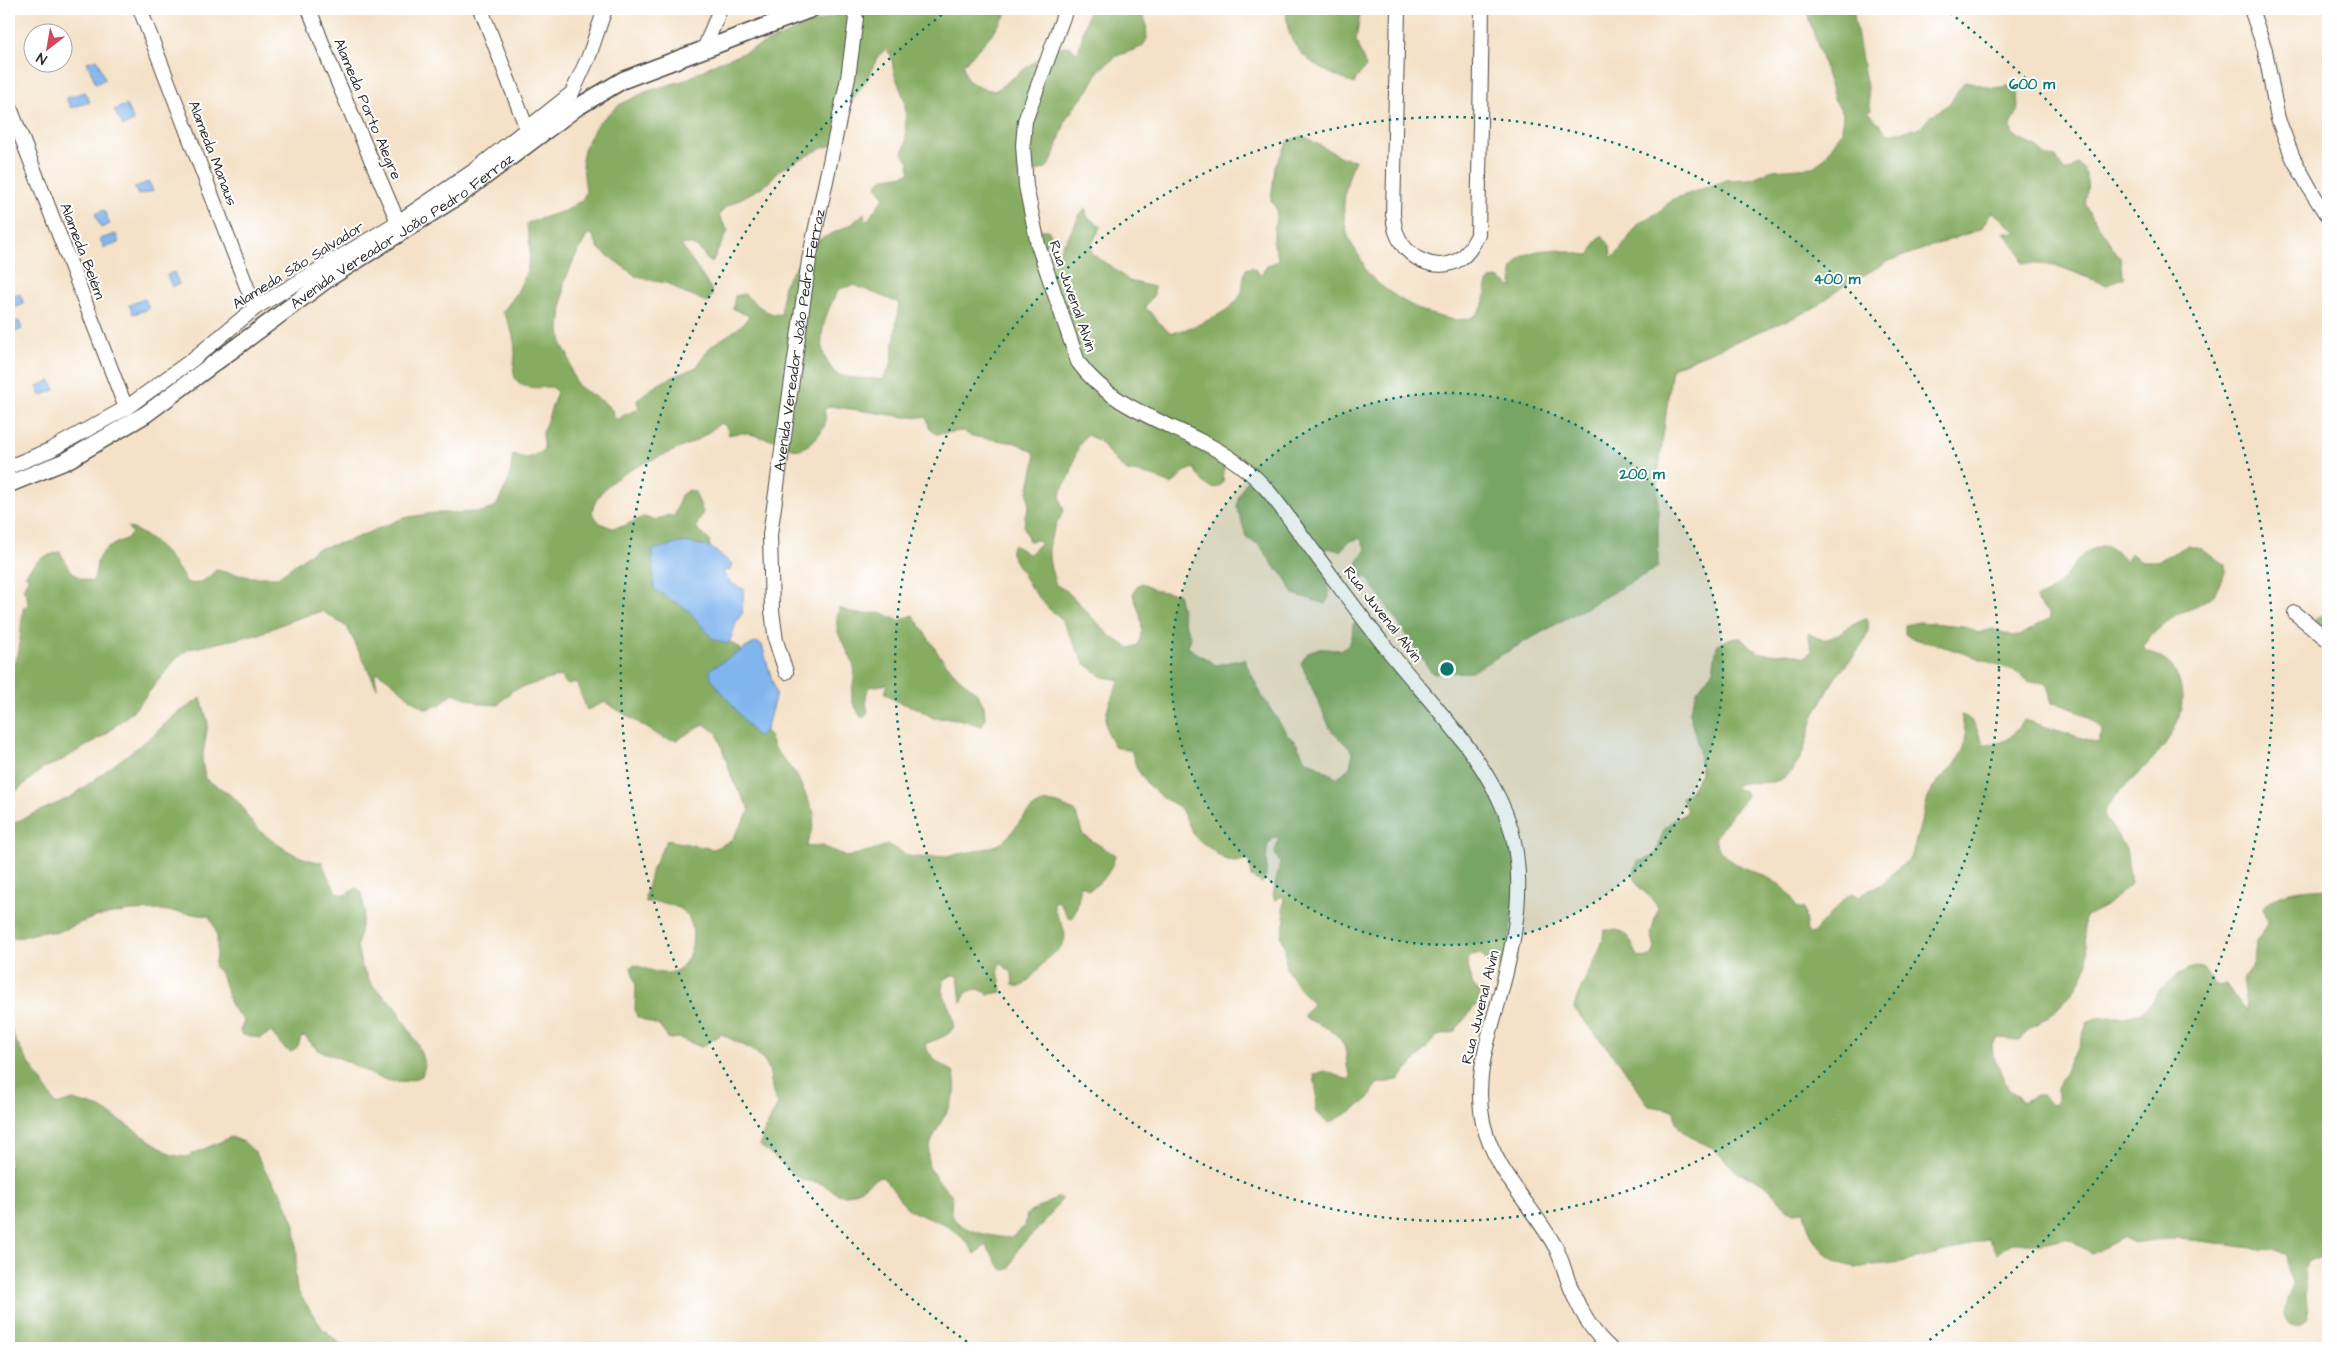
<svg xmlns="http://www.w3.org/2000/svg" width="2337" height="1357" font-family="'Architects Daughter',sans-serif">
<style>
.forest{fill:#86ac62;stroke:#586c46;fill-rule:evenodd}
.water{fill:#81b5ee;stroke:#56708c}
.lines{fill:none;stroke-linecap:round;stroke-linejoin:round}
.minor-casing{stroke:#494642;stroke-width:16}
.major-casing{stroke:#494642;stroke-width:19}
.minor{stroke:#fff;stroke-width:14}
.major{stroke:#fff;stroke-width:16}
.ring{fill:none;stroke:#0f766e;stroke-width:2.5;stroke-dasharray:2.5 5}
.labels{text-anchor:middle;stroke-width:4;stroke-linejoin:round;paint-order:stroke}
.street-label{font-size:15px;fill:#2b2b2b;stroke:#fff}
.centre{fill:#0f766e;stroke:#fff;stroke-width:2.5}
.ring-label{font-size:15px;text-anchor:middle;font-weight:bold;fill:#0f766e;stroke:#fff;stroke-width:4;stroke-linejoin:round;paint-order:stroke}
</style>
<rect width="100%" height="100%" fill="#fff"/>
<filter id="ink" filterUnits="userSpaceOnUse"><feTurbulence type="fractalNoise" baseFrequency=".02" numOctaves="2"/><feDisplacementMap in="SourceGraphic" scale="10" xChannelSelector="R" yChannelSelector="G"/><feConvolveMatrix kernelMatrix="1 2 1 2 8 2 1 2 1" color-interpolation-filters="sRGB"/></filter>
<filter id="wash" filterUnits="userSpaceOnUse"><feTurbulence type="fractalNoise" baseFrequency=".0096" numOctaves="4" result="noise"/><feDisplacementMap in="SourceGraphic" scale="20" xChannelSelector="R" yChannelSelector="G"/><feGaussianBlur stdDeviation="1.12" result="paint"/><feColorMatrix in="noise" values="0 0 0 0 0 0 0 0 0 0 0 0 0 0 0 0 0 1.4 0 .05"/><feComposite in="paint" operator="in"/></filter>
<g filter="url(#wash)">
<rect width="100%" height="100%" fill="#f4e1c7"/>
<g class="forest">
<path d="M853,9H1010L992,34L963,65L967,80L981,88L995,91L1042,56L1049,48L1069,46L1078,53L1089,9H1140L1146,23L1147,39L1142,47L1117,56L1099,70L1089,89L1067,117L1051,162L1046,168L1034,172L1031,176L1040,230H1048L1051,234L1043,249L1049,263L1069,236L1080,214L1086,209L1087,217L1101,226L1091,246L1092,254L1110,265L1129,281L1154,287V294L1145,307C1154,315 1162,329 1172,333C1191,329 1231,313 1240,296C1244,289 1242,279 1246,269L1252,267L1261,275L1267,266L1277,261L1278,257L1273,242L1277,210L1271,200L1275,167L1288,141L1303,136L1341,157L1355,160C1344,185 1339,215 1350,241C1353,248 1359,254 1362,261C1364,264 1364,268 1366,271C1382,293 1452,335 1477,314C1488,304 1483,291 1490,279L1498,278L1513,288C1506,260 1526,250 1552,250C1563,249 1577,255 1590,255L1597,240L1602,235L1610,246L1611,258L1618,253L1638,224L1661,211L1671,200L1727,180L1750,179L1773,170L1813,167L1824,159L1842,131L1843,113L1835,101L1806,9H1853L1871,110L1869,112L1888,134L1920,128L1931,116L1949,104L1965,81L1993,88L2017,85L2018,110L2011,126L2012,133L2019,139L2037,147L2046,156L2056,157L2064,171H2069L2077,164C2092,173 2087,191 2085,206L2120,258L2122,273L2125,277L2107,285L2055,265L2022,263L2021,255L2004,232L2014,234L2015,231L1992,211L1981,229L1889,261L1842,287L1817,306L1802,314L1672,368L1658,475V567L1471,672L1432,673L1367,577L1362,578L1358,574L1356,565L1366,549L1360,538L1350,541L1340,551L1328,548C1313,566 1339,586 1325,604L1294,594L1282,573L1275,568L1260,545L1246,538C1245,528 1241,521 1238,512C1234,498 1245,482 1254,473L1234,470L1224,463L1223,483C1210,496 1200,479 1194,468L1184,472L1172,485L1153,476L1128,471L1120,466L1098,440L1087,435C1075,445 1075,461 1070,475C1068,481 1062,486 1061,492C1059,499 1062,505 1064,511C1046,540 1045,554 1056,585L1067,591L1111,637L1130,648L1138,645C1146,626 1140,614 1133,595L1137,586L1142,583C1154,592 1163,592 1178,593L1184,622L1191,638L1188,646L1189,648L1216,665L1244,659L1262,696L1287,734L1297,744L1304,758L1337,778L1350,767L1353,752L1331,730L1301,663C1303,660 1306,656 1308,653C1324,639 1353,668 1353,624L1360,623L1375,645L1455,733L1499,786L1519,851L1506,970L1495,965L1491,967L1481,954L1470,955L1467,959L1471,983L1480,994L1479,1001L1454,1032L1437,1036L1398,1080L1376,1084C1374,1088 1372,1094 1369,1098C1366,1103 1333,1122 1328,1123L1315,1111L1317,1096L1314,1075L1324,1071L1346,1079H1350L1351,1076C1344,1063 1348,1060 1345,1049C1339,1030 1322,1026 1305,1018V1014L1313,1003L1299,989L1286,968L1285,948L1281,936L1285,920L1283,911L1284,897L1282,896L1275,900L1273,895L1280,863L1275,853L1279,838H1273L1267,847L1266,876L1262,883L1251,877L1249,860L1234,862L1224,859L1195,837L1180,807L1163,798L1148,785L1137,769L1131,750L1116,748C1097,721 1108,708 1120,680L1103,677L1084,663L1060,617L1049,609L1031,588L1011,554V548L1014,545L1029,555L1040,543L1039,540L1029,541L1024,527L1025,515L1029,509L1028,492L1035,460L1034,452L1016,443L971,436L963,431L936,434L929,428L928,421L924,417H905L830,406L824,409C825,414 826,419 825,424C822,434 804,453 793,449C788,447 784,442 780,439C758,442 753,428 729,435L726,426L721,423C714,428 706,434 699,439C668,457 598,471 592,513L600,523L612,528L624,526L643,517L655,520L669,515L674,517L681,495L689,490L695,492L703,512L696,527L709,540L710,547L706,557L699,616L743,652L755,724L768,733L773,746L797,776L814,813L813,826L806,847L823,846L847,857L889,845C896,848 903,854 910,856C925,861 988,851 1001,843C1017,831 1030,797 1054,803C1061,804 1068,809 1075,811L1083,835L1115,855C1112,872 1103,881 1089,890L1081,885L1077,907L1072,918L1068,917L1059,902L1054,901C1052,913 1061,919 1064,930C1068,945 1057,950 1048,958C1040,966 1033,977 1024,985L1020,987L1013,985L1012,973L1000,962L998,970L1002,992L989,994L978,989L967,992L961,1003L958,975H952L944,980C936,998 964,1019 950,1032C945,1037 932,1041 925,1044C927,1055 943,1068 953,1071C955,1078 957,1090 954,1097C947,1116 920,1149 930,1168C934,1178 945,1187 952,1195C952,1201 950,1209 952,1215C959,1232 995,1237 1011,1238L1025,1226L1027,1214L1058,1197L1062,1199L1042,1225L1019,1247L1009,1269L1004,1270L999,1266L986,1245L975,1254C965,1237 949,1225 931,1218C924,1216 915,1214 909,1209C898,1201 893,1186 882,1177C869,1178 861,1193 847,1195C836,1197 829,1186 819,1183C814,1181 808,1182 803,1180C790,1174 774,1155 760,1146L763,1134L778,1104C771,1095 772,1081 769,1070C763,1050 737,1044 722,1034L701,1047L679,1038L669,1039L659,1026L637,1017L635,1010L636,986L631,967L635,965C647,969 661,976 673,972C693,965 699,929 686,914C678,904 658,901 646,902L645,897L652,869L667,840L713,849L731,841L750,810L733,781L717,733L704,724L677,740L663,738L605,702L587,710L576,682L567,685L560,676L513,690L498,705L482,704L453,693L440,705L426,709C407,699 396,682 377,672L375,675L377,688L347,627L322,611L292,620L259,634L189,649L176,659L135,709L105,735L57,763L43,768L9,797V674L19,651L23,608L28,605L27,596L23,589L29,576H25C34,561 43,556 60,552C70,569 72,577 92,582C96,575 96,570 97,562C101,548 118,543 129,537L132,533L128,527C153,536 174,559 186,582C199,587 207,579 216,570L250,577H278L316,549L348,541L404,518L434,513L483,512L496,506L509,480L513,455L527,458L542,452L544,448L542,435L557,392L552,387C544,387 532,389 525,386C508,379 515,365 515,352C515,340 510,321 502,312C516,298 528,274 530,255C531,245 527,233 527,223L567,210L583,199L586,191L582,160L584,149L597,124L619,105L648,91L685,80L718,62L736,56L805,26ZM886,49L891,55L894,73L905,101L906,142L903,154L909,161L910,172C901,178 889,175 879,181L877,186L884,197L867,221L865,219L864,213L852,224L810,244C804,260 791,270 784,286C782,290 783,306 781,314C768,317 753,301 744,294L735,296L733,309L749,316C740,330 727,335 714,344C706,350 702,359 697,367C676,375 654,384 637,400L639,409L624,415L618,420L613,417V411L605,403L578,386L572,374L568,355L562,345L560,329L564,283L574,259L588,234H592L599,249L637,277L670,284L685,294L694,296L707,303L712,295L711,289L681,245C695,242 702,251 708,261L712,262L728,231L719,216L724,208L767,184L779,170L822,148L837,144L848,107L868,77L878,56ZM854,285L899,303L891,366L882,380C868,377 850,380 837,374C834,372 831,368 829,365C813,343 827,309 839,289Z"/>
<path d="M1287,9H1361L1356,40L1366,67L1356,79L1354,84C1319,69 1283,53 1287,9Z"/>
<path d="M2107,545L2127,561L2130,553L2142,561H2158L2187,546L2201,549L2225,564V573L2214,595L2193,608L2177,614L2152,634L2143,648C2151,654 2166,659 2172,667C2178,675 2182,688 2182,699C2181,739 2143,768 2117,794C2110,802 2107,804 2104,816L2126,848L2131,884L2106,906L2085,917C2082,933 2089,948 2087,964C2085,979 2066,1001 2055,1011C2042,1022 2029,1026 2019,1040L1999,1038L1992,1045L1993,1055L2009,1091L2018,1095L2023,1102L2036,1095H2043L2050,1104L2054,1105L2057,1100V1089L2071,1058L2079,1047L2087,1022C2104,1013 2122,1021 2139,1013C2151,1008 2156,993 2165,985C2173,978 2191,964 2202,968C2208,971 2211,978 2214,984L2220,985L2227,983L2233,996L2247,1011L2242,980L2254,962L2256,944L2267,923L2263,908C2280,888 2304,890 2328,888V1258H2314L2308,1261L2304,1272L2308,1319C2304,1324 2302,1328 2295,1326C2275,1320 2290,1295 2293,1282L2288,1270L2286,1254L2275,1250C2228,1248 2180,1231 2134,1244L2122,1238L2092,1254L2073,1241L2065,1238L2039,1244L2011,1242L1997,1254L1989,1238C1952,1251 1912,1263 1873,1265C1867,1265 1860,1269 1854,1267C1825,1261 1808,1238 1804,1211L1795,1212L1788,1210L1764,1183L1738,1173L1713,1148L1692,1138L1681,1130L1676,1122L1674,1110L1649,1106L1620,1063L1574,1009C1579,981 1602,959 1604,930C1630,929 1627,935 1638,956L1644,958L1652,955L1655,948L1651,933L1658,908C1649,889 1626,889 1638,861C1664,857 1655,847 1665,828C1669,822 1681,817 1687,812L1682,797L1690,791L1701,773L1699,749L1689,713L1697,691L1713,670L1717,645C1722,641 1733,638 1740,638C1748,639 1750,650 1758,652C1769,656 1778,653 1789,653C1794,654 1800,656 1805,657L1812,651L1808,633C1813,636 1820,640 1827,639C1837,637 1852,623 1866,619L1868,621C1871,641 1852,657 1840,672C1834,678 1830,687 1826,695C1821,702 1816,710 1813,718C1806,739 1805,761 1786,776C1772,787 1755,780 1739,784L1735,789L1745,791L1747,796L1723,825L1715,839C1723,876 1783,866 1796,907L1804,909L1807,931L1810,934L1813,933L1848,895L1852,893L1859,897L1870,889L1882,885L1896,870L1911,858L1929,794L1937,782L1955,765L1964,748L1966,735L1961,715C1975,718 1978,733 1984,744C2010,743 2008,740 2024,720L2098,743L2103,730C2089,716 2072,706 2052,703L2046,682H2030L2013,670L1948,648L1911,638L1905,634V625L1919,622L1963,626L1978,633L1993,629L2013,636H2020L2050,618L2049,614L2037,602L2036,598C2074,586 2068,550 2107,545Z"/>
<path d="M839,608L857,614L883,613L899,621L913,615L940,656L957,676L977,693L984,706L985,718L982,726L958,719L933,718L917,708L898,702L885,693L888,684L870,687C864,695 866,703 868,712L865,717H861C859,712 853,705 852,700C850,688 858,676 853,664C846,643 831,634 839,608Z"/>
<path d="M2328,611V652L2307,629L2316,619Z"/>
<path d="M201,698L208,723L202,760L205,779C217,786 230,793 240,804C244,809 246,815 250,820C264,838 300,862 322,862L328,877L337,893L345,895L357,888L362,893L364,912L357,946L361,965L372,985L395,1006L418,1045L425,1065L422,1076C388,1092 369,1070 339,1058C318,1049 320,1055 305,1036L301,1037L298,1046L291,1052L284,1048L271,1032L261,1038L242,1035L240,1031L244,1021C238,1015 232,1009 229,1001C225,989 225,975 214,967C218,945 220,935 209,916L161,910L130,911L95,917L55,933L43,931L22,937L9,938V825L71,797L151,737L175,715Z"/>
<path d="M9,1024C18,1053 41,1077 56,1105L73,1100L101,1108L172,1155L186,1157L231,1137L244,1142L256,1153L265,1171L282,1194L295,1225L297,1258L295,1273L297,1290L322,1328L345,1348H10Z"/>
</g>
<g class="water">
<path d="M97,59L105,79L96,84L87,62Z"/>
<path d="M85,92L90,102L71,108L66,98Z"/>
<path d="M126,105L134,121L123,126L114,110Z"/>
<path d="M149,182L153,191L138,195L134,187Z"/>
<path d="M104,210L110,224L101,228L95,214Z"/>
<path d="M116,234L119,243L104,248L100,239Z"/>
<path d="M174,272L179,284L172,287L167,275Z"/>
<path d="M20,294L24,304L9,310V298Z"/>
<path d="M145,299L149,309L133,314L129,305Z"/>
<path d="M19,321L22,329L10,334L9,324Z"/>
<path d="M51,381L55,390L41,395L37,386Z"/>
<path d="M685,542L710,547L732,564L730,570L723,571C725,581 735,586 744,589L742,614C733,622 735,635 727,644L713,639L688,610L654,589L652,550Z"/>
<path d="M756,642L762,645L776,694L766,730L757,737L711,678L710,669Z"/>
</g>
</g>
<g filter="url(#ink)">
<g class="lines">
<defs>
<g id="minor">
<path d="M140,9L255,308"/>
<path d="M309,9L331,66L398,222"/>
<path d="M481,9L527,129"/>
<path d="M1066,9L1025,121L1023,145L1026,186L1038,245L1078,362C1118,418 1193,426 1245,469C1268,486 1283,511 1300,533C1328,571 1355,609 1384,645C1426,699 1479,748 1505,812C1530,873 1515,942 1498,1003C1487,1042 1474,1081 1483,1122C1494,1171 1532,1205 1556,1248C1563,1262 1566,1278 1573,1293C1581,1312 1594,1334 1610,1348"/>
<path d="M1398,9L1393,214C1394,221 1394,228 1397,234C1406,258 1436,274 1460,259C1469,253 1473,244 1478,235L1482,9"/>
<path d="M2251,9L2265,50L2278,119L2293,158L2313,194L2328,217"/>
<path d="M705,47L720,9"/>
<path d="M9,105L126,408"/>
<path d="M9,467L50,450L126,408L192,360L255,308L398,222L475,170L572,93L589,56L605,9"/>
<path d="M2295,613L2328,640"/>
<path id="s1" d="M786,672L776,641L772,611L770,535L809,260L848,78L856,18L852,9"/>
</g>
<g id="major">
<path id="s2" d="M9,484L66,461L146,414L329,278L460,195L576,108L623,80L811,9"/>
</g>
</defs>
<use href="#minor" class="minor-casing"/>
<use href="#major" class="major-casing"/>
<use href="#minor" class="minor"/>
<use href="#major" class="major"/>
</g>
</g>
<circle cx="1447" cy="669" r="276" fill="#0f766e" fill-opacity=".12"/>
<g class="ring">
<circle cx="1447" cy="669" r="276"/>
<circle cx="1447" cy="669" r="552"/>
<path d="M973 1346A827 827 0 0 1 944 13M1950 13A827 827 0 0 1 1921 1346"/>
</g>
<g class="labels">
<g class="street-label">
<text transform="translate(368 109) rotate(67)" y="5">Alameda Porto Alegre</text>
<text transform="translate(213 153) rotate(69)" y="5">Alameda Manaus</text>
<text dy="5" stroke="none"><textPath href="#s2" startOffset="469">Avenida Vereador João Pedro Ferraz</textPath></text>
<text transform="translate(83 251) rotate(69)" y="5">Alameda Belém</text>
<text transform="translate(298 265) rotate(-32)" y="5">Alameda São Salvador</text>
<text transform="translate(1073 296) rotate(71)" y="5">Rua Juvenal Alvin</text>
<text dy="5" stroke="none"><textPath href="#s1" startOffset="336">Avenida Vereador João Pedro Ferraz</textPath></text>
<text transform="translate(1383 614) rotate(52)" y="5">Rua Juvenal Alvin</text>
<text transform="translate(1480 1007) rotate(-76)" y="5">Rua Juvenal Alvin</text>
</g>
</g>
<circle cx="1447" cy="669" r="8" class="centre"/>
<g class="ring-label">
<text x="2032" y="89">600 m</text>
<text x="1837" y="284">400 m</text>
<text x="1642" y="479">200 m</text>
</g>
<rect width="2337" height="1357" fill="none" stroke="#fff" stroke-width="30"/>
<g transform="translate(48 48) rotate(211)"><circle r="24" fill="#ffffff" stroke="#aaaaaa"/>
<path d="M0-4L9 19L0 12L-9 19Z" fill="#d1495b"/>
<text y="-8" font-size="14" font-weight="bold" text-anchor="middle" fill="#2b2b2b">N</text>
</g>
</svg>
